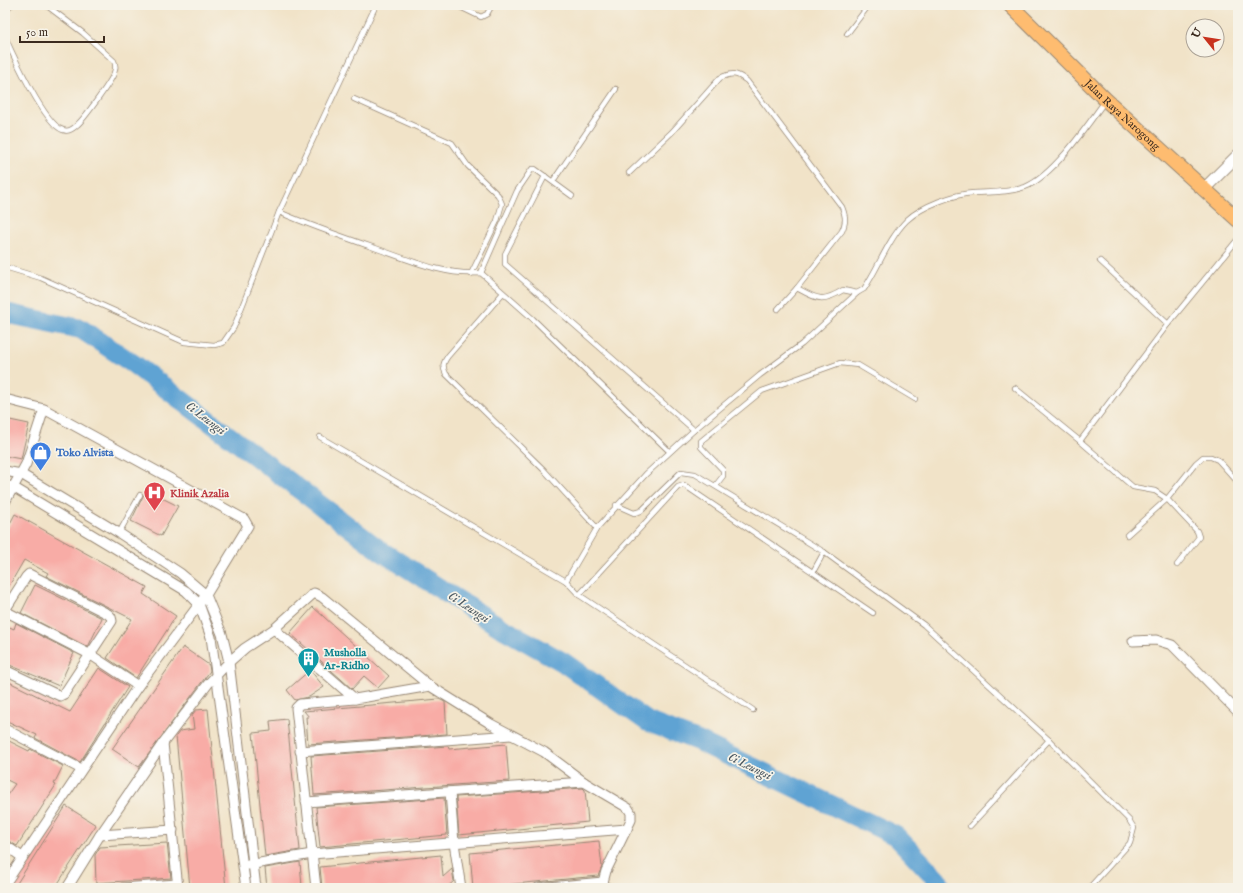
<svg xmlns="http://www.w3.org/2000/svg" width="1243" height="893" font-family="'IM FELL English',serif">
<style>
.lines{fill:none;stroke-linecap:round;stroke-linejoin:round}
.river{stroke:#5ea3d3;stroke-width:20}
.building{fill:#f8aca6}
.service-casing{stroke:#968673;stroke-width:6}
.minor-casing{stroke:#968673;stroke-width:11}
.tertiary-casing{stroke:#968673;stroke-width:13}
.primary-casing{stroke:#968673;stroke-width:16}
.service{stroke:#fff;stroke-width:4.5}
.minor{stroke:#fff;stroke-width:9}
.tertiary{stroke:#fff;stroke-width:11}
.primary{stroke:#febc70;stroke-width:14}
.labels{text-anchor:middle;stroke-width:3.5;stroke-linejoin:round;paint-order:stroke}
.street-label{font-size:11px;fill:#3b2a1e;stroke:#f7f3e8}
.shop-label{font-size:11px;font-weight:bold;fill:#366cbe;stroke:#f7f3e8;text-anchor:start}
.health-label{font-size:11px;font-weight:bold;fill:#be3a42;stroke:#f7f3e8;text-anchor:start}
.culture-label{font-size:11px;font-weight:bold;fill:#0d838f;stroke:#f7f3e8;text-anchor:start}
.water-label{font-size:12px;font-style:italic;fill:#47545d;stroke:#f7f3e8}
</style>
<rect width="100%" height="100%" fill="#f7f3e8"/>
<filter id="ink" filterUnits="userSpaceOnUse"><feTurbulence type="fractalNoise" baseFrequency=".025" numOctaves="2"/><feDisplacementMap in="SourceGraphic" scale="8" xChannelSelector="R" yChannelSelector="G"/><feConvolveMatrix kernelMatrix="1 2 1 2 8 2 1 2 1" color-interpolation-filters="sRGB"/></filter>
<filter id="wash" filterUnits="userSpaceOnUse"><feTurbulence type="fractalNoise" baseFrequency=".012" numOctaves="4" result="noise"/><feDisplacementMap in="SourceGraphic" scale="16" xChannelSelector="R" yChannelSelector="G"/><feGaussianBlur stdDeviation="0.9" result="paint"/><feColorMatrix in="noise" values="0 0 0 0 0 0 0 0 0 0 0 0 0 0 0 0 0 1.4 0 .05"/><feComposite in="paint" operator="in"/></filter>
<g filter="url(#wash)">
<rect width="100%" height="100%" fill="#f1e3c8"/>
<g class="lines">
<path class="river" d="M5,313L81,329L135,365L381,551L500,627L563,662L648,722L698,741L896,836L938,880L941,888"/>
</g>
<g id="blocks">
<g class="building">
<path d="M5,419L29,424L21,459L5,456Z"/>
<path d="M146,490L178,506L161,536L131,521Z"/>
<path d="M15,514L147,587L143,594L176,616L136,678L107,658L132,619L46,576L48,573L24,560L5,593V533Z"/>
<path d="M35,585L102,618L88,647L21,613Z"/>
<path d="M313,607L389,676L378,688L364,676L352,689L290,633Z"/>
<path d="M16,623L74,653L59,686L5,663V625L14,629Z"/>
<path d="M183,647L209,665L210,671L139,767L112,749Z"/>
<path d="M99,668L128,687L80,762L35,738L37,735L5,720V680L70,712Z"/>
<path d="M310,670L324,687L309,697L295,700L287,690Z"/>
<path d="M439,699L445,702L447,734L308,744L306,717H309L304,711Z"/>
<path d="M208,709L226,888H190L176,736L180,731L194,729L192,715L196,710Z"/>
<path d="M287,719L300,850L265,856L253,733L271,731L270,721Z"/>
<path d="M5,739L29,751L30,749L63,766L54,784L56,785L17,846L5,839V798L15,784L5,779Z"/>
<path d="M506,744L509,781L314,795L311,756L448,746L449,749Z"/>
<path d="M583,788L585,790L588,822L459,835L456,797Z"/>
<path d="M444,798L447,835L320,847L316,807Z"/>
<path d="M66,806L96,825L55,888H14Z"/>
<path d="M599,841L602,867L598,876L473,888L470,853Z"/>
<path d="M167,843L171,878L96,883L95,855L100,847Z"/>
<path d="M441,855L443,877L452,869L454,881L446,888H322L320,867Z"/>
<path d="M300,862L302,887L267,888L265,868Z"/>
</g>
</g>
</g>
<g filter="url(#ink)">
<use href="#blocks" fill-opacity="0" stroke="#968673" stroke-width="1"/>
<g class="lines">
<defs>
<g id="service">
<path d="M456,5L481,17L487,14L492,5"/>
<path d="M5,10L11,5"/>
<path d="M847,34L869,5"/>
<path d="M5,37C13,55 45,125 63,130C68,132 73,129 77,125C84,119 111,82 114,73C116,68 116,65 114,61L83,33L46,5"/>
<path d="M354,99L452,143L468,166L498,195L502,204L497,221L471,274"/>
<path d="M629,173L672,132L720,78C732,72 737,73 747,81L842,207C846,217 846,222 842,231L797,288"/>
<path d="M545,176L505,254V264L694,430"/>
<path d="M553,181L616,89"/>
<path d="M279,212L376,5"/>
<path d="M1100,261L1168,324"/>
<path d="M5,267L41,278L184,342L214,345L223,343L234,327L279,212C311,226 343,237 375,248C409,260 445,276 481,273L533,319L669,451"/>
<path d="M481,273L517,191L532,169H535L572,196"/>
<path d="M503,293L448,356C443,363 442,366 446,374L543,469L597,528"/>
<path d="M778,309L797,288C817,299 822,303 843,290L857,293"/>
<path d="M1015,388L1080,441"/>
<path d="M320,437L566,581L597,528L646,474L694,430L760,375L802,344L857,293L864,289C879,267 888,239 907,220C922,206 954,194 974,193C991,192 1008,193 1025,187C1053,176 1087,126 1105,101"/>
<path d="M716,485L723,476V470L701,447V441L762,391L840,363L858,365L915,399"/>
<path d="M616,505L634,513L641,511L681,472L695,474L824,552L924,625L1049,740L1129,820L1134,828L1130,843L1089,888"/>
<path d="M119,533L140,495"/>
<path d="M1127,535L1167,499L1196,463L1203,457H1211L1218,460L1236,480"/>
<path d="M1177,565L1199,537L1197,531L1167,499L1155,491L1133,487L1080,441L1168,324L1238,239"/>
<path d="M813,572L824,552"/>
<path d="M566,581L579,595L753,710"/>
<path d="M579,595L678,487L684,485L873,613"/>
<path d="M970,826L1049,740"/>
</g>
<g id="minor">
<path d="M5,399L44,409L26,464L5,502"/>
<path d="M5,471L21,474L119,533L180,573L206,595L222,634L229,662L256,888"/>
<path d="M5,485L13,487L186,591L199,604L211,637L246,888"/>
<path d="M5,610L26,577L29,574L108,614L111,617L112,621L64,694L60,696L5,670"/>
<path d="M5,611L91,655L138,686"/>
<path d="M274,629L355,699"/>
<path d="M1133,641L1156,640L1172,645L1238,712"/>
<path d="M5,729L81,769"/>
<path d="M163,743L178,888"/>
<path d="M300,751L511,735"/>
<path d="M450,792L454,843L461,888"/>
<path d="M306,802L584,782"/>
<path d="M100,835L173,830"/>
<path d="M5,845L22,857"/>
<path d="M248,865L312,854L627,829"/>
<path d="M5,884L138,686L206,595L248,526L244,519L44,409"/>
<path d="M67,888L100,835L163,743L208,684L229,662L245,648L274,629L314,593L322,597L430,686L491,724L544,752L584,782L628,808L631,813V820L606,871L603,882L606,888"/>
<path d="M123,888L177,884"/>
<path d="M316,888L296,708L300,704L355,699L430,686"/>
<path d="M538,888L603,882"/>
</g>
<path id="tertiary" d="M1203,190L1238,155"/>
<g id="primary">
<path id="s1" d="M1010,5L1106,100L1238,220"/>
</g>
</defs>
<use href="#service" class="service-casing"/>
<use href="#minor" class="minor-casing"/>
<use href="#tertiary" class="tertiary-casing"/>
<use href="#primary" class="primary-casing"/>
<use href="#service" class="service"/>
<use href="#minor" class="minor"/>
<use href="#tertiary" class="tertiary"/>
<use href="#primary" class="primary"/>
</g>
</g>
<defs>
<symbol id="shop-pin" viewBox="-11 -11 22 30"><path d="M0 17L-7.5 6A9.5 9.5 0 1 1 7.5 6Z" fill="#3f7fe0" stroke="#f7f3e8"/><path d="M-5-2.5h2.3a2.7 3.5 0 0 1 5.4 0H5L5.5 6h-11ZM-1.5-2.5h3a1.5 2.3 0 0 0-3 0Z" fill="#fff"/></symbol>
<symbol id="hospital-pin" viewBox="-11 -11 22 30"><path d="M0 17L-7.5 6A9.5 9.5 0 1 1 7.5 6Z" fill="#e0444e" stroke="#f7f3e8"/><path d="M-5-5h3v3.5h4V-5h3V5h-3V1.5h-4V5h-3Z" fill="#fff"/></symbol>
<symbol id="building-pin" viewBox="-11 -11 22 30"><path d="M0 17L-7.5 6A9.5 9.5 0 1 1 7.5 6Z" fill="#0f9aa8" stroke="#f7f3e8"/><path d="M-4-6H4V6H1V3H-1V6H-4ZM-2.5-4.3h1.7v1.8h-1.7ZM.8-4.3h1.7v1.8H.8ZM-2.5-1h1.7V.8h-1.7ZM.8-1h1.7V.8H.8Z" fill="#fff"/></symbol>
</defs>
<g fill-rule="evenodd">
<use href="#shop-pin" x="28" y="440" width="25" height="34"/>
<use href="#hospital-pin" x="142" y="480" width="25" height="34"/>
<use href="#building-pin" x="296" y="646" width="25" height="34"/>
</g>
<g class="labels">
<g class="street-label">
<text dy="4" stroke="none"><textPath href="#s1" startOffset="157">Jalan Raya Narogong</textPath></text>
</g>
<g class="shop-label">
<text x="56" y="456">Toko Alvista</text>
</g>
<g class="health-label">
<text x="170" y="497">Klinik Azalia</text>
</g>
<g class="culture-label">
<text x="324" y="656">Musholla<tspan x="324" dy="13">Ar-Ridho</tspan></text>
</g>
<g class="water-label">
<text transform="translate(206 418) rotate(37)" y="4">Ci Leungsi</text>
<text transform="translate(469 607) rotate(33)" y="4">Ci Leungsi</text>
<text transform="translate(750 766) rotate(26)" y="4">Ci Leungsi</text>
</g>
</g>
<rect width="1243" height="893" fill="none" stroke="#f7f3e8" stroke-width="20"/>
<g transform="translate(1205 38) rotate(300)"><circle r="19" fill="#f7f3e8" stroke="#aca397"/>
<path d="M0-3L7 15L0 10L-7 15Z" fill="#c8321e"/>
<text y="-6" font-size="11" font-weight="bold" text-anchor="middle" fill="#3b2a1e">U</text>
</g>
<path d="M20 36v6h84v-6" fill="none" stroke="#3b2a1e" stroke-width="2"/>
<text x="26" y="36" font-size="12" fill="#3b2a1e" stroke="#f7f3e8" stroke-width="3" paint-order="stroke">50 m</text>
</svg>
